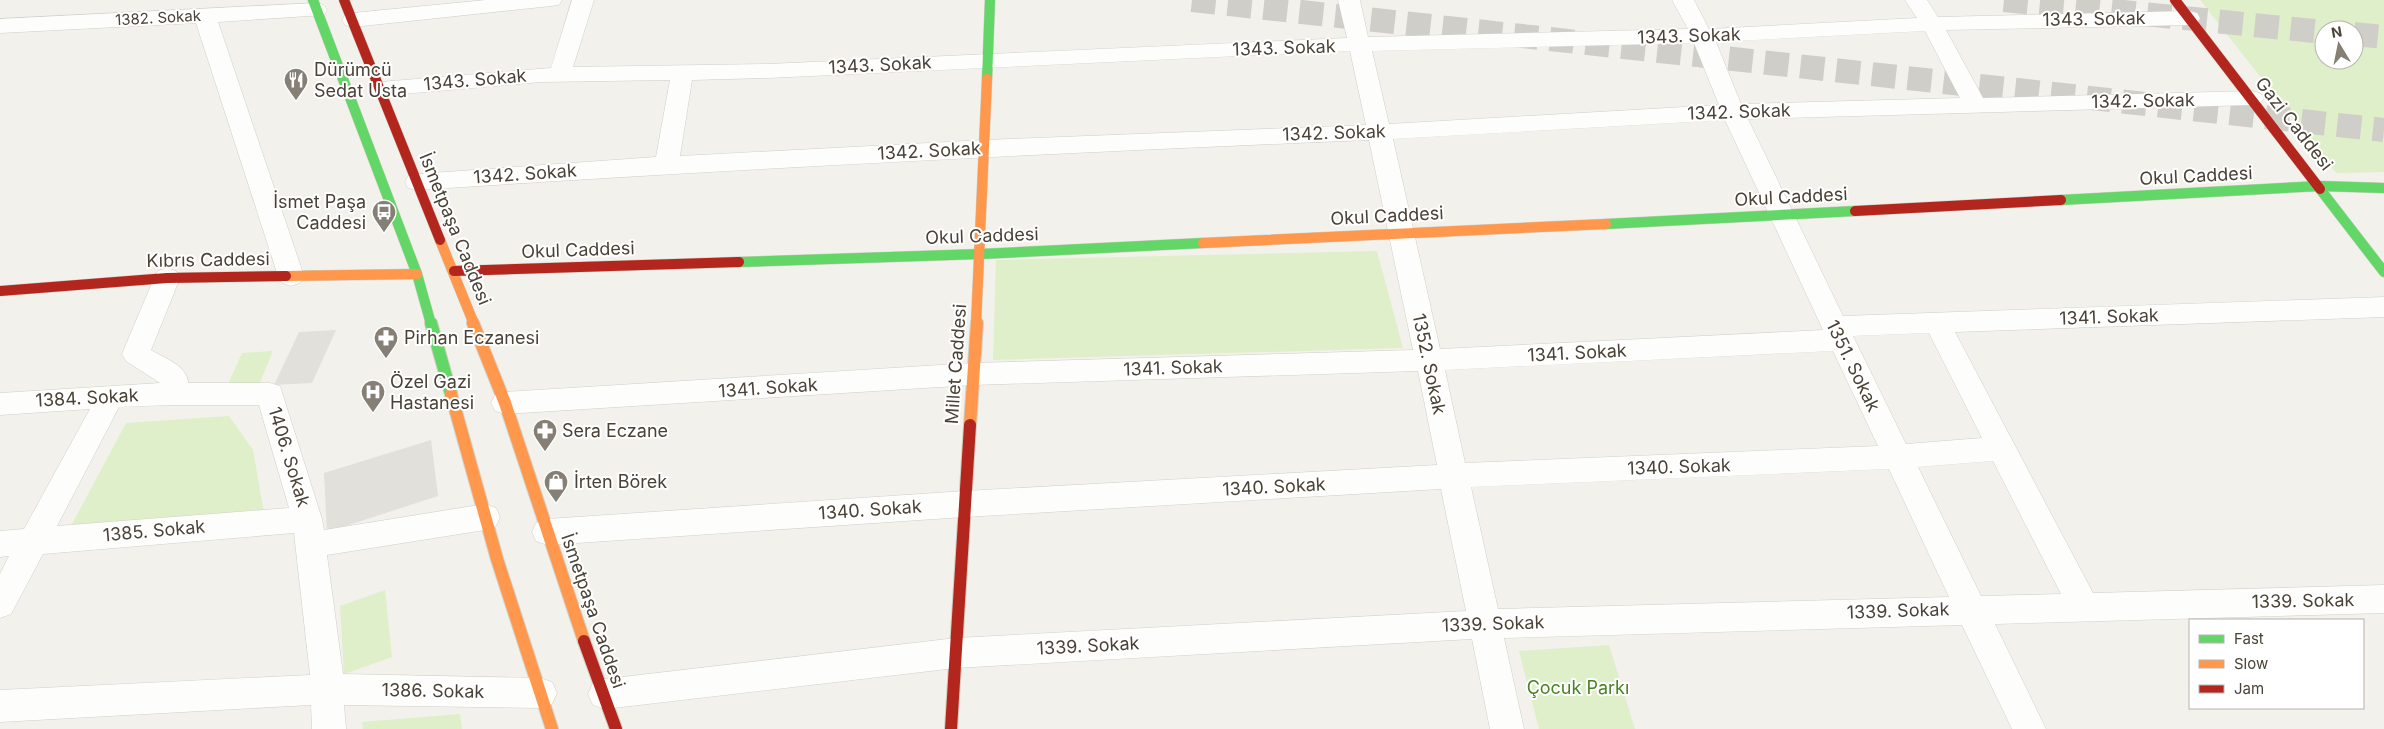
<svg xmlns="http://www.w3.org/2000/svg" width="2384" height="729" font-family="Inter,sans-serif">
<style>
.green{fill:#dfefc9;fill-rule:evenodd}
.parking{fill:#e2e0da}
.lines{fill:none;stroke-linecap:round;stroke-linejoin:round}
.highway-tunnel{stroke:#d0cec8;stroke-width:24;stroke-dasharray:24 12;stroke-linecap:butt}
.street-casing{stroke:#d0cec9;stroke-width:1}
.fast-far1-casing{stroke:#d2cec2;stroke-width:11}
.fast-casing{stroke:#d2cec2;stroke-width:14}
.slow-far1-casing{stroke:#d2cec2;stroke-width:11}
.slow-casing{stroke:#d2cec2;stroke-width:14}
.jam-far1-casing{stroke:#d2cec2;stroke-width:11}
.jam-casing{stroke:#d2cec2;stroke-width:14}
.street{fill:#fdfdfc;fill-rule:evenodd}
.fast-far1{stroke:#63d668;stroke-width:10}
.fast{stroke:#63d668;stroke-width:12}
.slow-far1{stroke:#ff974d;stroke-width:10}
.slow{stroke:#ff974d;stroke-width:12}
.jam-far1{stroke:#b3261e;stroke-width:10}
.jam{stroke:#b3261e;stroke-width:12}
.labels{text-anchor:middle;stroke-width:4;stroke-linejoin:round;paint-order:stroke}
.far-street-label{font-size:15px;fill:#4a4236;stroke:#fff}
.street-label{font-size:18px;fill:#4a4236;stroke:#fff}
.poi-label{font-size:18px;fill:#4a4236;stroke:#fff;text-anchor:start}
.park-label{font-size:18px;fill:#478322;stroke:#fff}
</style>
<rect width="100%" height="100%" fill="#f2f1ec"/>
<g class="green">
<path d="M2200,0H2384V172L2336,173ZM2324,30H2354V60H2324Z"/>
<path d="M1377,251L1403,348L993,360L996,260Z"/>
<path d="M273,351L258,387L226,389L242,353Z"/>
<path d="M229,416L253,450L264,513L71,526L126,423Z"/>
<path d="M385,590L392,657L344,674L340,606Z"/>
<path d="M1609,645L1635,729H1539L1519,651Z"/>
<path d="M460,714L462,729H363L362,722Z"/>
</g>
<g class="parking">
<path d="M336,330L312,383L274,385L299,332Z"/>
<path d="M431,440L438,496L327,532L324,473Z"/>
</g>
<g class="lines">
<g class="highway-tunnel">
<path d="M1192,0L2384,130"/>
<path d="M2004,0L2324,32"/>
<path d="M2354,34L2384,37"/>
</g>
<defs>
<g id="street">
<path d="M486,0H562L559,5L551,6L353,27L345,25L342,20L345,15L353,13Z"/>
<path d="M572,0H594L573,67L768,64L1347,38L1338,0H1360L1368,37L1688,29L1672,0H1694L1709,29L1917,18L1905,0H1927L1938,17L2189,11L2197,13L2200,18L2197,23L2189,25L1946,30L1983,98L2252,91L2260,93L2264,98L2260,103L2252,105L1748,119L1843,316L2384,297V317L1955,332L2093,593L2384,585V613L1995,624L2046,729H2012L1962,625L1504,638L1524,729H1490L1472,639L956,668L605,709L593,705L588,694L593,683L605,679L956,638L1466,611L1441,489L965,517L547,545L536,541L532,532L536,523L547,519L965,491L1437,465L1418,371L973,385L505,414L495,411L491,403L495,395L505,392L973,363L1413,350L1369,140C1051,153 734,169 417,190L408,188L405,182L408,176L417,174L656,157L670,80L541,82L380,96L372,94L369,89L372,84L380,82L551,68ZM1925,31L1960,98L1741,104L1716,42ZM1694,43L1719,105L1389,124L1372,51ZM1350,51L1366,125L985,140L680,156L692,80L768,78ZM1725,120L1823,330L1440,349L1393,139ZM1929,333L1982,438L1906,444L1853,336ZM1833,351L1878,446L1465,463L1445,370ZM1993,461L2061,594L1981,596L1918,467ZM1889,469L1949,597L1498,609L1471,487Z"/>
<path d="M316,3L324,5L327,10L324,15L218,22L304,276L300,283L291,286L282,283L278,276L196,23L0,33V19Z"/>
<path d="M167,268L176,271L180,278L151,350C164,358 188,366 188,383H270L280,386L322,519L324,530L485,504L496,508L500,517L496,526L485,530L327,555L343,674L540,678L552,682L557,693L552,704L540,708L344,705L346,729H312L311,705L0,722V690L310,675L294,533L43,554L11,614L0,618V574L9,556L0,557V531L24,529L90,409L0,415V393L160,383L126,361L122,354L154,278L158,271ZM173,405H259L289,508L57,526L119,407Z"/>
</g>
<g id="fast-far1">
<path d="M313,0L417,274L431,324"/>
<path d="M987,79L990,0"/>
<path d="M2320,189L2384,272"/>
<path d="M2061,200L2320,186L2384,188"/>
<path d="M1606,224L1855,211"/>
<path d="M739,262L981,254L1203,243"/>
</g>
<path id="fast" d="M431,323L451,394"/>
<g id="slow-far1">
<path d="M440,240L474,324"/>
<path d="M1203,243L1606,224"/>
<path d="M286,276L417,274"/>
<path d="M976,324L987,79"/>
</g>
<g id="slow">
<path d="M473,323L505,403L584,641"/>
<path d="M451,394L497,559L552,729"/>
<path d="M970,425L977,323"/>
</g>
<g id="jam-far1">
<path d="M344,0L440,240"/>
<path d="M2175,0L2320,189"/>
<path d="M1855,211L2061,200"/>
<path d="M454,271L739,262"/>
<path d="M0,291L167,278L286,276"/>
</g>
<g id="jam">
<path d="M584,641L616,729"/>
<path d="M951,729L970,425"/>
</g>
</defs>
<use href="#street" class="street-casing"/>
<use href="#fast-far1" class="fast-far1-casing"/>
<use href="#fast" class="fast-casing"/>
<use href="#slow-far1" class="slow-far1-casing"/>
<use href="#slow" class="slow-casing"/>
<use href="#jam-far1" class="jam-far1-casing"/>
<use href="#jam" class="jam-casing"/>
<use href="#street" class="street"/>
<use href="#fast-far1" class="fast-far1"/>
<use href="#fast" class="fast"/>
<use href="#slow-far1" class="slow-far1"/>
<use href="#slow" class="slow"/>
<use href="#jam-far1" class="jam-far1"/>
<use href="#jam" class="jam"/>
</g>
<defs>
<symbol id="restaurant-pin" viewBox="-11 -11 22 30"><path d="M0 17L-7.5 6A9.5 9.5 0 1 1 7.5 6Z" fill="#857f76" stroke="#fff"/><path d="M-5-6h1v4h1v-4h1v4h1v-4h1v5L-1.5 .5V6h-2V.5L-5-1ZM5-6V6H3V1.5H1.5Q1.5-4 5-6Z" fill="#fff"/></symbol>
<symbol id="bus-pin" viewBox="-11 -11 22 30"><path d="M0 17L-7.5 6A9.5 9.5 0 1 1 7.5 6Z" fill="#857f76" stroke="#fff"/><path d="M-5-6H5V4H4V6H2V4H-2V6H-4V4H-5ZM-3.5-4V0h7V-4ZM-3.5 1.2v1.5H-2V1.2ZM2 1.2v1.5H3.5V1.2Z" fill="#fff"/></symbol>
<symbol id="pharmacy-pin" viewBox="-11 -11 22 30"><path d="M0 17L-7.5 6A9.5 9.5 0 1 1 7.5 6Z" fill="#857f76" stroke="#fff"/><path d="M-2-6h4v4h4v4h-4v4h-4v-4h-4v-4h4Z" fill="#fff"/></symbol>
<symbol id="hospital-pin" viewBox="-11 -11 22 30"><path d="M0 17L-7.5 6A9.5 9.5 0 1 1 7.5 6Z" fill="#857f76" stroke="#fff"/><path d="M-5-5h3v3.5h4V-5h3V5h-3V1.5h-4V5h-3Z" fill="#fff"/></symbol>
<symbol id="shop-pin" viewBox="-11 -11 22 30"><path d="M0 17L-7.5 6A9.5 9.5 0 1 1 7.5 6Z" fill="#857f76" stroke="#fff"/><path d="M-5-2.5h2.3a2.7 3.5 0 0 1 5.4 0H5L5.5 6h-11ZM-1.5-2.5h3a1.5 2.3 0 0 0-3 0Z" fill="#fff"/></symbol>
</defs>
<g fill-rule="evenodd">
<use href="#restaurant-pin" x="282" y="66" width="28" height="38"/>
<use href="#bus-pin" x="370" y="198" width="28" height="38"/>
<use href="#pharmacy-pin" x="372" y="324" width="28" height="38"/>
<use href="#hospital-pin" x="359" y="378" width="28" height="38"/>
<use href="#pharmacy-pin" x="531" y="417" width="28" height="38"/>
<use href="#shop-pin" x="542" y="468" width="28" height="38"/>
</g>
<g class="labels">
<g class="far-street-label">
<text transform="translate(158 18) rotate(-3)" y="5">1382. Sokak</text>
</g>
<g class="street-label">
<text transform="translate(2094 19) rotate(-1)" y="6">1343. Sokak</text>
<text transform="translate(1689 36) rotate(-2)" y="6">1343. Sokak</text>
<text transform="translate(1284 48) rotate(-2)" y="6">1343. Sokak</text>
<text transform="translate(880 65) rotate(-3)" y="6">1343. Sokak</text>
<text transform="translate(475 80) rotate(-5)" y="6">1343. Sokak</text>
<text transform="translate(2143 101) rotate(-1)" y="6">1342. Sokak</text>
<text transform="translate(1739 112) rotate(-2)" y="6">1342. Sokak</text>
<text transform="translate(2294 124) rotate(52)" y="6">Gazi Caddesi</text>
<text transform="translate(1334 133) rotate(-2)" y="6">1342. Sokak</text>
<text transform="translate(929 151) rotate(-3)" y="6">1342. Sokak</text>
<text transform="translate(525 174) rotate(-4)" y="6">1342. Sokak</text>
<text transform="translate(2196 176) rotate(-3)" y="6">Okul Caddesi</text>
<text transform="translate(1791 197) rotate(-3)" y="6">Okul Caddesi</text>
<text transform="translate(1387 216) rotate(-3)" y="6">Okul Caddesi</text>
<text transform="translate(455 229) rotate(68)" y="6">İsmetpaşa Caddesi</text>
<text transform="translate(982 236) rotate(-2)" y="6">Okul Caddesi</text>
<text transform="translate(578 250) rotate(-2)" y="6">Okul Caddesi</text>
<text transform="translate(208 260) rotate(-1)" y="6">Kıbrıs Caddesi</text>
<text transform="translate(2109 317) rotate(-2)" y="6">1341. Sokak</text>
<text transform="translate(1577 353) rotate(-3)" y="6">1341. Sokak</text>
<text transform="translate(956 364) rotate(-86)" y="6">Millet Caddesi</text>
<text transform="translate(1429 364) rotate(78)" y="6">1352. Sokak</text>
<text transform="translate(1853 366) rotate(64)" y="6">1351. Sokak</text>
<text transform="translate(1173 368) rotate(-2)" y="6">1341. Sokak</text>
<text transform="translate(768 388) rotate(-4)" y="6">1341. Sokak</text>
<text transform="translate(87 398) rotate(-3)" y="6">1384. Sokak</text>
<text transform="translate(289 457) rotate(73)" y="6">1406. Sokak</text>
<text transform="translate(1679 467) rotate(-2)" y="6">1340. Sokak</text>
<text transform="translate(1274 487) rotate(-3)" y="6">1340. Sokak</text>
<text transform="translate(870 510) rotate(-4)" y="6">1340. Sokak</text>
<text transform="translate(154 531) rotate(-5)" y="6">1385. Sokak</text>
<text transform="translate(2303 601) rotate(-1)" y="6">1339. Sokak</text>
<text transform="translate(593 611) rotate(71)" y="6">İsmetpaşa Caddesi</text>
<text transform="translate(1898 611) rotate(-2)" y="6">1339. Sokak</text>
<text transform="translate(1493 624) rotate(-2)" y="6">1339. Sokak</text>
<text transform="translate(1088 646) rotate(-3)" y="6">1339. Sokak</text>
<text transform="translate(433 691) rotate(1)" y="6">1386. Sokak</text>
</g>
<g class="poi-label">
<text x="314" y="76">Dürümcü<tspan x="314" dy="21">Sedat Usta</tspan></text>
<text x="366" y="208" text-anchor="end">İsmet Paşa<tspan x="366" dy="21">Caddesi</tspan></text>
<text x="404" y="344">Pirhan Eczanesi</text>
<text x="390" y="388">Özel Gazi<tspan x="390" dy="21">Hastanesi</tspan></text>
<text x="562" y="437">Sera Eczane</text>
<text x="574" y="488">İrten Börek</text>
</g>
<g class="park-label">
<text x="1578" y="694">Çocuk Parkı</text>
</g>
</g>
<rect x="2189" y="619" width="175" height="90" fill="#ffffff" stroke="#b7b3af"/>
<rect x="2199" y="635" width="25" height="8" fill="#63d668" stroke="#b7b3af"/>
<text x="2234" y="644" font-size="15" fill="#4a4236">Fast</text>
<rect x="2199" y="660" width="25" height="8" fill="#ff974d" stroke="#b7b3af"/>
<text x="2234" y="669" font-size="15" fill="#4a4236">Slow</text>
<rect x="2199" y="685" width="25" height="8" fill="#b3261e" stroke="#b7b3af"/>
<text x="2234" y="694" font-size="15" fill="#4a4236">Jam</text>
<g transform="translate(2339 45) rotate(350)"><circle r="24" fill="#ffffff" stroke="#b7b3af"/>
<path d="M0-4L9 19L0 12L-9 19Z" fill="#857f76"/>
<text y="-8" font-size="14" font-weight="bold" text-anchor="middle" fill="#4a4236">N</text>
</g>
</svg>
